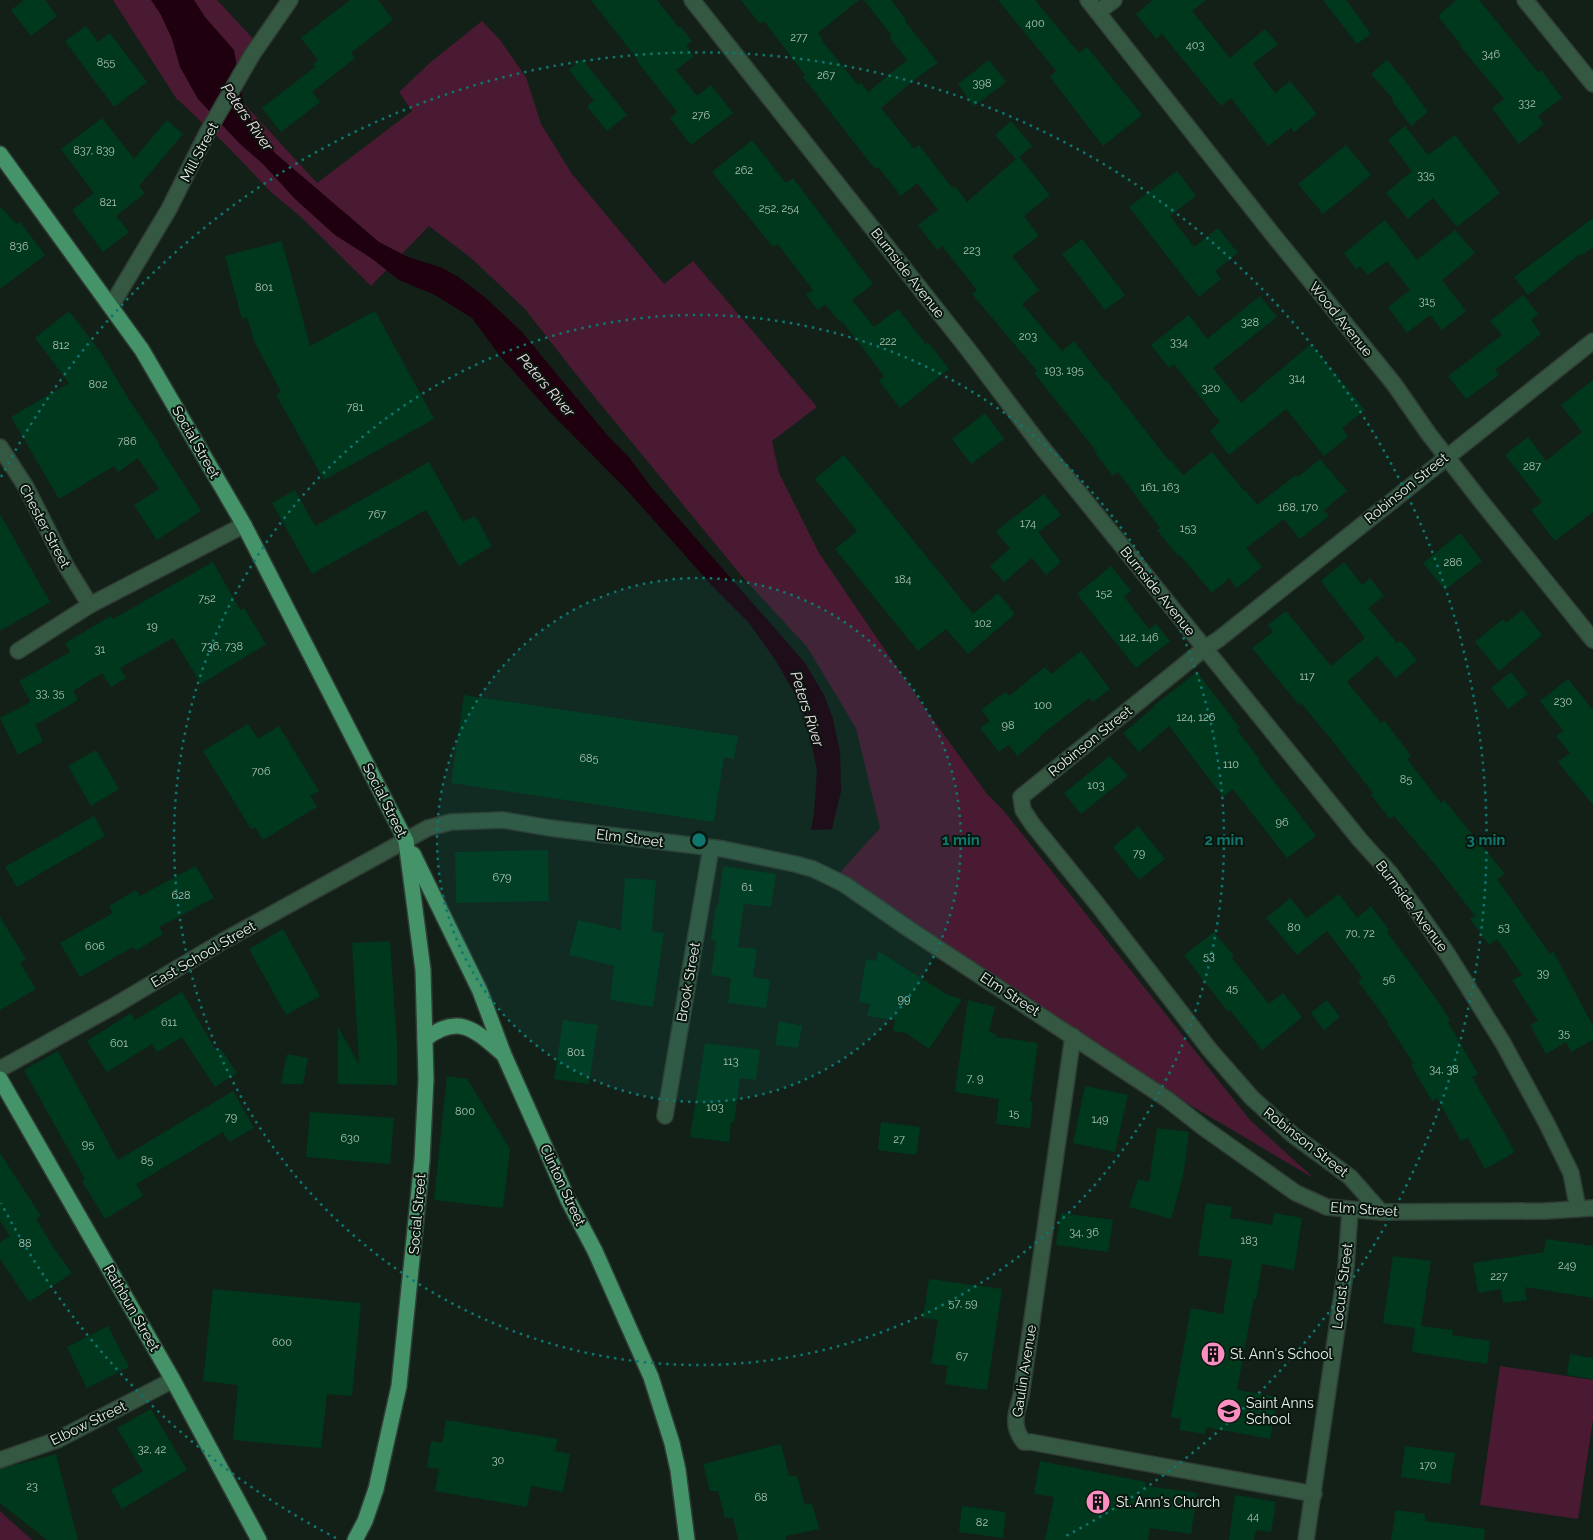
<svg xmlns="http://www.w3.org/2000/svg" width="1593" height="1540" font-family="Raleway,sans-serif">
<style>
.green{fill:#491a32}
.water{fill:#1f000f}
.building{fill:#00381e}
.lines{fill:none;stroke-linecap:round;stroke-linejoin:round}
.minor-casing{stroke:#303d35;stroke-width:18}
.major-casing{stroke:#303d35;stroke-width:18}
.minor{stroke:#355843;stroke-width:15}
.major{stroke:#459469;stroke-width:15}
.ring{fill:none;stroke:#0f766e;stroke-width:2.5;stroke-dasharray:2.5 5}
.labels{text-anchor:middle;stroke-width:4;stroke-linejoin:round;paint-order:stroke}
.number-label{font-size:11px;fill:#adc2b7}
.street-label{font-size:14px;fill:#e7f0ea;stroke:#09170f}
.poi-label{font-size:14px;fill:#e7f0ea;stroke:#09170f;text-anchor:start}
.water-label{font-size:15px;font-style:italic;fill:#f5dde7;stroke:#09170f}
.centre{fill:#0f766e;stroke:#09170f;stroke-width:2.5}
.ring-label{font-size:15px;text-anchor:middle;font-weight:bold;fill:#0f766e;stroke:#09170f;stroke-width:4;stroke-linejoin:round;paint-order:stroke}
</style>
<rect width="100%" height="100%" fill="#122018"/>
<g class="green">
<path d="M113,0H217L259,45L237,96L317,183L412,111L399,92L432,61L482,21L500,40L526,77L541,124L572,174L664,284L693,261L817,407L772,441L779,473L819,553L926,710L987,794L1003,810L1250,1120L1315,1179L1124,1066L837,876L880,828L856,728L807,647L740,574L579,378L525,309L471,258L429,226L371,286L301,217L271,192L226,145L176,98Z"/>
<path d="M1500,1366L1593,1380V1419L1578,1519L1480,1505Z"/>
<path d="M0,1511L32,1540H0Z"/>
</g>
<path class="water" d="M151,0H194L205,17L234,50L245,112L275,153L379,242L408,257L440,267L457,276L487,299L522,332L608,436L628,456L651,487L805,663L824,695L833,719L840,752L841,791L832,829L811,830L814,814L817,771L811,740L801,705L776,661L749,623L715,589L625,488L550,412L500,356L472,318L435,295L399,280L371,258L335,235L295,199L263,164L239,143L198,99L180,67L172,39L161,15Z"/>
<g class="building">
<path d="M24,0H45L57,16L31,36L11,10Z"/>
<path d="M350,0H378L393,20L351,53L355,58L312,92L320,102L281,132L262,108L315,67L313,64L318,60L301,38Z"/>
<path d="M591,0H657L679,28L680,26L692,41L686,45L694,56L676,70L697,96L711,85L733,113L691,145L670,118L677,112L637,61L638,60Z"/>
<path d="M741,0H859L818,33L823,40L822,41L858,85L861,83L868,92L907,60L890,38L892,36L864,0H891L906,20L905,21L938,63L919,76L881,108L914,149L919,145L952,188L955,186L967,202L1016,159L995,135L1011,121L1032,146L1019,157L1050,195L1024,216L1039,236L1012,256L1039,290L1022,304L1062,351L1074,341L1105,381L1106,380L1169,461L1170,459L1183,475L1212,452L1245,492L1246,491L1257,505L1296,475L1298,477L1320,459L1347,491L1324,510L1329,516L1300,539L1284,519L1246,548L1262,567L1237,588L1229,578L1212,593L1180,555L1178,556L1157,530L1160,528L1118,472L1113,476L1095,453L1097,452L1034,373L1037,371L972,294L977,290L942,246L937,250L918,225L938,210L917,183L901,196L878,167L875,169L803,77L805,75L764,21L760,24Z"/>
<path d="M998,0H1035L1079,53L1087,47L1142,115L1103,146L1050,77L1056,71Z"/>
<path d="M1153,0H1206L1192,11L1230,58L1265,29L1278,44L1253,64L1275,93L1290,81L1317,114L1294,132L1291,128L1268,146L1231,98L1221,106L1162,34L1156,39L1136,14Z"/>
<path d="M1323,0H1346L1371,34L1357,44Z"/>
<path d="M1456,0H1479L1538,72L1541,70L1562,98L1538,116L1544,124L1519,144L1492,108L1504,99L1460,46L1461,45L1438,16Z"/>
<path d="M86,26L98,42L110,33L147,82L114,107L65,41Z"/>
<path d="M582,59L627,115L607,131L587,106L594,101L569,70Z"/>
<path d="M989,60L1006,82L974,106L958,84Z"/>
<path d="M1387,60L1403,78L1428,112L1411,126L1392,101L1394,100L1371,74Z"/>
<path d="M102,118L134,159L167,120L183,134L139,186L145,193L116,216L129,232L103,252L72,210L94,193L61,149Z"/>
<path d="M1405,126L1428,155L1455,135L1500,193L1457,227L1433,198L1408,219L1386,193L1412,171L1388,140Z"/>
<path d="M752,140L786,183L793,178L873,284L852,300L874,327L898,309L926,344L928,342L949,369L900,408L879,381L884,376L842,321L840,322L825,304L818,310L806,295L813,290L778,244L773,247L712,172Z"/>
<path d="M1346,145L1371,175L1323,214L1298,184Z"/>
<path d="M1177,171L1196,196L1170,216L1194,247L1218,228L1238,253L1215,271L1221,279L1199,297L1129,207Z"/>
<path d="M0,206L16,224L20,222L45,255L0,289Z"/>
<path d="M1593,218V247L1581,256L1580,254L1528,295L1514,277Z"/>
<path d="M1385,220L1417,260L1455,230L1475,253L1442,280L1466,311L1442,330L1430,315L1407,333L1388,307L1410,290L1387,261L1368,275L1360,266L1356,269L1344,253Z"/>
<path d="M1082,239L1125,295L1105,310L1062,254Z"/>
<path d="M282,241L310,346L375,311L434,419L324,480L276,395L281,392L254,341L247,317L242,319L225,256Z"/>
<path d="M1523,295L1538,314L1531,320L1541,334L1495,370L1499,375L1466,399L1448,376L1502,335L1490,321Z"/>
<path d="M1260,296L1277,317L1213,368L1241,403L1311,344L1365,410L1342,428L1348,437L1324,456L1286,409L1229,455L1210,431L1220,422L1174,364L1169,368L1151,345L1189,315L1207,339Z"/>
<path d="M69,311L101,353L131,403L159,443L158,444L201,511L157,540L134,505L159,489L138,458L118,472L114,466L59,499L11,417L69,383L35,338Z"/>
<path d="M1593,380V512L1555,541L1531,510L1542,502L1505,455L1528,437L1546,461L1582,432L1561,405Z"/>
<path d="M985,413L1004,439L971,464L952,439Z"/>
<path d="M844,455L973,614L998,593L1015,614L968,654L946,629L918,651L835,549L857,531L815,479Z"/>
<path d="M429,462L463,522L475,516L492,546L459,566L426,510L312,574L272,503L295,490L315,526Z"/>
<path d="M1044,494L1061,515L1038,532L1061,562L1046,575L1032,558L1004,582L990,566L1010,549L996,531Z"/>
<path d="M0,514L50,602L0,631Z"/>
<path d="M1460,533L1482,561L1445,590L1423,563Z"/>
<path d="M213,562L240,610L244,608L266,644L201,684L173,638L120,668L126,678L111,687L102,673L73,691L78,700L35,725L43,741L18,755L0,718L31,702L19,681L70,652L65,643L111,616L113,619Z"/>
<path d="M1344,562L1362,585L1370,578L1384,596L1368,608L1397,643L1401,641L1417,660L1396,678L1377,656L1347,682L1381,723L1384,720L1411,756L1407,759L1441,803L1444,800L1505,874L1497,879L1550,954L1553,951L1593,1026V1040L1571,1052L1566,1042L1546,1054L1530,1025L1538,1021L1512,980L1522,975L1497,939L1489,945L1470,919L1475,916L1438,868L1394,816L1390,819L1371,795L1373,793L1331,739L1301,703L1299,705L1252,648L1273,632L1268,625L1286,611L1331,666L1365,638L1321,581Z"/>
<path d="M1111,566L1131,591L1124,597L1149,629L1156,624L1170,641L1136,668L1077,594Z"/>
<path d="M1522,610L1542,635L1499,671L1475,642L1503,619L1506,623Z"/>
<path d="M1081,651L1110,689L1093,702L1089,698L1040,736L1041,737L1017,756L1009,745L999,752L980,728L990,721L981,710L1005,692L1009,696L1045,667L1051,674Z"/>
<path d="M1197,672L1240,728L1237,730L1260,760L1258,761L1316,836L1287,858L1233,789L1223,797L1169,726L1139,752L1123,733L1154,707L1153,706Z"/>
<path d="M1511,672L1528,694L1508,709L1491,688Z"/>
<path d="M1568,679L1593,710V805L1558,762L1570,753L1556,736L1563,731L1540,701Z"/>
<path d="M464,695L738,736L734,759L724,757L714,822L451,783Z"/>
<path d="M248,724L258,739L279,726L319,791L310,796L317,807L263,840L255,827L251,829L203,751Z"/>
<path d="M96,750L119,789L91,806L68,766Z"/>
<path d="M1110,756L1128,776L1081,814L1064,793Z"/>
<path d="M94,816L105,836L17,887L5,867Z"/>
<path d="M1138,826L1165,859L1139,880L1113,847Z"/>
<path d="M548,850L549,901L456,903L455,852Z"/>
<path d="M196,866L214,898L159,927L163,934L136,951L133,947L80,977L60,943L113,913L109,906L136,890L140,896Z"/>
<path d="M723,866L776,874L771,907L744,904L738,947L757,949L753,977L770,980L766,1008L728,1003L731,978L711,975L716,941L711,940L716,906H718Z"/>
<path d="M625,878L656,880L652,931L664,933L653,1007L610,1000L614,966L569,955L578,920L621,930Z"/>
<path d="M1339,894L1357,918L1371,906L1389,930L1387,932L1435,997L1450,1020L1448,1022L1478,1074L1472,1077L1515,1152L1485,1169L1468,1138L1461,1141L1437,1098L1432,1101L1411,1065L1414,1064L1387,1023L1388,1022L1358,981L1363,978L1327,931L1297,955L1266,918L1290,898L1307,918Z"/>
<path d="M0,917L26,959L20,963L36,989L0,1010Z"/>
<path d="M283,929L320,996L286,1015L249,949Z"/>
<path d="M1214,932L1234,956L1232,958L1269,1004L1283,993L1302,1017L1262,1050L1230,1010L1228,1012L1184,955Z"/>
<path d="M390,941L397,1045V1085L338,1084V1027L359,1064L352,943Z"/>
<path d="M878,951L948,995L962,999L929,1049L906,1033L893,1031L895,1020L867,1016L870,1004L859,1002L866,959L876,961Z"/>
<path d="M182,992L217,1052L221,1049L237,1073L215,1087L182,1037L157,1052L152,1044L107,1072L87,1041L131,1013L135,1020Z"/>
<path d="M968,1000L995,1007L989,1032L996,1034V1037L1038,1043L1030,1102H1033L1030,1128L996,1124L999,1099L955,1092Z"/>
<path d="M1327,1000L1340,1017L1324,1030L1311,1013Z"/>
<path d="M563,1020L598,1025L589,1084L554,1079Z"/>
<path d="M779,1021L802,1026L798,1048L775,1045Z"/>
<path d="M705,1043L760,1050L756,1080L740,1078L734,1123L731,1122L729,1142L690,1137Z"/>
<path d="M58,1051L118,1160L233,1091L254,1128L229,1142L223,1132L136,1184L143,1196L105,1219L82,1181L85,1179L24,1070Z"/>
<path d="M287,1054L308,1058L303,1084H281Z"/>
<path d="M447,1076L467,1079L510,1149L503,1208L434,1200Z"/>
<path d="M1085,1086L1128,1095L1115,1152L1073,1143Z"/>
<path d="M310,1112L394,1118L390,1164L306,1157Z"/>
<path d="M881,1122L920,1127L916,1155L878,1150Z"/>
<path d="M1157,1128L1189,1132L1183,1176L1171,1219L1129,1207L1138,1179L1149,1182Z"/>
<path d="M0,1153L41,1216L36,1219L55,1250L72,1273L29,1302L0,1259V1242L10,1236L0,1221Z"/>
<path d="M1206,1203L1232,1207L1230,1218L1272,1225L1274,1213L1302,1218L1294,1270L1262,1264L1256,1299L1254,1298L1237,1390L1278,1397L1270,1439L1206,1427L1205,1434L1179,1430L1181,1419L1171,1417L1191,1308L1223,1314L1232,1260L1198,1255Z"/>
<path d="M1061,1213L1113,1220L1108,1252L1056,1245Z"/>
<path d="M1546,1239L1593,1246V1298L1525,1287L1527,1300L1503,1303L1501,1289L1478,1293L1473,1263L1544,1252Z"/>
<path d="M1393,1256L1431,1261L1421,1326L1453,1330L1452,1335L1490,1341L1487,1364L1412,1352L1415,1328L1383,1323Z"/>
<path d="M929,1279L1002,1289L987,1390L945,1384L948,1366L931,1364L938,1320L923,1318Z"/>
<path d="M213,1289L361,1303L352,1396L327,1394L321,1448L233,1440L238,1385L203,1381Z"/>
<path d="M108,1326L129,1367L87,1388L67,1347Z"/>
<path d="M1570,1354L1593,1358V1379L1567,1375Z"/>
<path d="M151,1409L187,1470L122,1509L111,1490L143,1471L117,1428Z"/>
<path d="M446,1420L558,1439L555,1451L570,1454L563,1492L531,1486L527,1507L435,1491L439,1469L427,1467L431,1441L442,1443Z"/>
<path d="M781,1444L789,1476H797L805,1505L812,1503L819,1529L786,1536V1540H738L733,1518H725L718,1491H710L703,1464Z"/>
<path d="M1405,1446L1455,1453L1450,1484L1401,1477Z"/>
<path d="M56,1454L78,1540H47L0,1503V1469Z"/>
<path d="M1040,1461L1146,1482V1486L1197,1493L1191,1534L1150,1528L1148,1540H1045L1054,1497L1034,1494Z"/>
<path d="M1235,1495L1276,1502L1271,1532L1256,1530L1254,1540H1229Z"/>
<path d="M962,1506L1006,1512L1003,1538L959,1532Z"/>
<path d="M1396,1510L1425,1514V1521L1485,1529L1484,1540H1391Z"/>
</g>
<g class="lines">
<defs>
<g id="minor">
<path d="M692,0L967,348L1041,446L1360,840L1390,873L1416,909L1448,955L1503,1043L1547,1124L1571,1173L1578,1209"/>
<path d="M1088,0L1270,231L1394,384L1428,433L1484,505L1593,640"/>
<path d="M1525,0L1593,84"/>
<path d="M1098,12L1114,0"/>
<path d="M111,306L169,209L207,133L252,55L290,0"/>
<path d="M0,447L26,487L66,566L90,605"/>
<path d="M18,651L90,605L244,525"/>
<path d="M1073,1036L1021,1396C1016,1414 1011,1426 1024,1442H1031L1314,1494"/>
<path d="M0,1069L114,1006L225,940L428,828L451,822L503,820L550,828L723,849L795,864L813,869L844,884L909,929L1167,1099L1204,1128L1296,1193L1327,1207L1381,1212L1545,1211L1593,1208"/>
<path d="M665,1116L711,848"/>
<path d="M1381,1212L1350,1177L1293,1135L1252,1098L1210,1050L1097,904L1033,825L1023,810L1021,797L1205,648L1219,639L1593,341"/>
<path d="M0,1460L57,1440L173,1380"/>
<path d="M1306,1540L1346,1267L1350,1210"/>
</g>
<g id="major">
<path d="M0,154L142,350L244,525L406,841L423,970L426,1079L422,1161L399,1386L376,1489L365,1521L355,1540"/>
<path d="M413,854L480,991L504,1055L545,1147L568,1200L595,1251L651,1377L672,1443L678,1470L687,1540"/>
<path d="M425,1039C459,1013 475,1030 503,1054"/>
<path d="M0,1079L173,1380L259,1540"/>
</g>
</defs>
<use href="#minor" class="minor-casing"/>
<use href="#major" class="major-casing"/>
<use href="#minor" class="minor"/>
<use href="#major" class="major"/>
</g>
<circle cx="699" cy="840" r="262" fill="#0f766e" fill-opacity=".12"/>
<g class="ring">
<circle cx="699" cy="840" r="262"/>
<circle cx="699" cy="840" r="525"/>
<path d="M336 1538A787 787 0 0 1 1 1203M1 477A787 787 0 1 1 1062 1538"/>
</g>
<defs>
<symbol id="building-disc" viewBox="-11 -11 22 22"><circle r="9.5" fill="#fc8fc2" stroke="#09170f"/><path d="M-4-6H4V6H1V3H-1V6H-4ZM-2.5-4.3h1.7v1.8h-1.7ZM.8-4.3h1.7v1.8H.8ZM-2.5-1h1.7V.8h-1.7ZM.8-1h1.7V.8H.8Z" fill="#111"/></symbol>
<symbol id="school-disc" viewBox="-11 -11 22 22"><circle r="9.5" fill="#fc8fc2" stroke="#09170f"/><path d="M0-5L7-2L0 1L-7-2ZM-4 1L0 2.5L4 1V4Q0 6-4 4Z" fill="#111"/></symbol>
</defs>
<g fill-rule="evenodd">
<use href="#building-disc" x="1199" y="1340" width="28" height="28"/>
<use href="#school-disc" x="1215" y="1397" width="28" height="28"/>
<use href="#building-disc" x="1084" y="1488" width="28" height="28"/>
</g>
<g class="labels">
<g class="number-label">
<text x="1035" y="27">400</text>
<text x="799" y="41">277</text>
<text x="1195" y="49">403</text>
<text x="1491" y="58">346</text>
<text x="106" y="66">855</text>
<text x="826" y="79">267</text>
<text x="982" y="87">398</text>
<text x="1527" y="107">332</text>
<text x="701" y="119">276</text>
<text x="94" y="154">837, 839</text>
<text x="744" y="174">262</text>
<text x="1426" y="179">335</text>
<text x="108" y="206">821</text>
<text x="779" y="212">252, 254</text>
<text x="19" y="250">836</text>
<text x="972" y="254">223</text>
<text x="264" y="291">801</text>
<text x="1427" y="305">315</text>
<text x="1250" y="326">328</text>
<text x="1028" y="340">203</text>
<text x="888" y="345">222</text>
<text x="1179" y="346">334</text>
<text x="61" y="349">812</text>
<text x="1064" y="374">193, 195</text>
<text x="1297" y="382">314</text>
<text x="98" y="388">802</text>
<text x="1211" y="392">320</text>
<text x="355" y="411">781</text>
<text x="127" y="445">786</text>
<text x="1532" y="470">287</text>
<text x="1160" y="491">161, 163</text>
<text x="1298" y="511">168, 170</text>
<text x="377" y="518">767</text>
<text x="1028" y="527">174</text>
<text x="1188" y="532">153</text>
<text x="1453" y="566">286</text>
<text x="903" y="583">184</text>
<text x="1104" y="597">152</text>
<text x="207" y="602">752</text>
<text x="983" y="627">102</text>
<text x="152" y="630">19</text>
<text x="1139" y="641">142, 146</text>
<text x="222" y="650">736, 738</text>
<text x="100" y="653">31</text>
<text x="1307" y="680">117</text>
<text x="50" y="697">33, 35</text>
<text x="1563" y="705">230</text>
<text x="1043" y="709">100</text>
<text x="1196" y="721">124, 126</text>
<text x="1008" y="729">98</text>
<text x="589" y="762">685</text>
<text x="1231" y="768">110</text>
<text x="261" y="775">706</text>
<text x="1406" y="783">85</text>
<text x="1096" y="789">103</text>
<text x="1282" y="826">96</text>
<text x="1139" y="857">79</text>
<text x="502" y="881">679</text>
<text x="747" y="891">61</text>
<text x="181" y="899">628</text>
<text x="1294" y="931">80</text>
<text x="1504" y="931">53</text>
<text x="1360" y="937">70, 72</text>
<text x="95" y="950">606</text>
<text x="1209" y="960">53</text>
<text x="1543" y="977">39</text>
<text x="1389" y="983">56</text>
<text x="1232" y="992">45</text>
<text x="904" y="1003">99</text>
<text x="169" y="1026">611</text>
<text x="1564" y="1037">35</text>
<text x="119" y="1047">601</text>
<text x="576" y="1056">801</text>
<text x="731" y="1065">113</text>
<text x="1444" y="1073">34, 38</text>
<text x="975" y="1082">7, 9</text>
<text x="715" y="1111">103</text>
<text x="465" y="1115">800</text>
<text x="1014" y="1117">15</text>
<text x="231" y="1121">79</text>
<text x="1100" y="1123">149</text>
<text x="350" y="1142">630</text>
<text x="899" y="1143">27</text>
<text x="88" y="1148">95</text>
<text x="147" y="1164">85</text>
<text x="1084" y="1236">34, 36</text>
<text x="1249" y="1244">183</text>
<text x="25" y="1247">88</text>
<text x="1567" y="1269">249</text>
<text x="1499" y="1280">227</text>
<text x="963" y="1307">57, 59</text>
<text x="282" y="1346">600</text>
<text x="962" y="1360">67</text>
<text x="152" y="1453">32, 42</text>
<text x="498" y="1464">30</text>
<text x="1428" y="1469">170</text>
<text x="32" y="1490">23</text>
<text x="761" y="1501">68</text>
<text x="1253" y="1520">44</text>
<text x="982" y="1526">82</text>
</g>
<g class="street-label">
<text transform="translate(199 152) rotate(-62)" y="5">Mill Street</text>
<text transform="translate(908 273) rotate(52)" y="5">Burnside Avenue</text>
<text transform="translate(1341 319) rotate(51)" y="5">Wood Avenue</text>
<text transform="translate(196 442) rotate(60)" y="5">Social Street</text>
<text transform="translate(1406 488) rotate(-39)" y="5">Robinson Street</text>
<text transform="translate(45 526) rotate(62)" y="5">Chester Street</text>
<text transform="translate(1158 591) rotate(51)" y="5">Burnside Avenue</text>
<text transform="translate(1090 741) rotate(-39)" y="5">Robinson Street</text>
<text transform="translate(385 800) rotate(63)" y="5">Social Street</text>
<text transform="translate(630 838) rotate(7)" y="5">Elm Street</text>
<text transform="translate(1412 906) rotate(53)" y="5">Burnside Avenue</text>
<text transform="translate(203 954) rotate(-30)" y="5">East School Street</text>
<text transform="translate(688 982) rotate(-80)" y="5">Brook Street</text>
<text transform="translate(1010 994) rotate(33)" y="5">Elm Street</text>
<text transform="translate(1306 1142) rotate(38)" y="5">Robinson Street</text>
<text transform="translate(563 1185) rotate(65)" y="5">Clinton Street</text>
<text transform="translate(1364 1209) rotate(4)" y="5">Elm Street</text>
<text transform="translate(417 1214) rotate(-85)" y="5">Social Street</text>
<text transform="translate(1342 1286) rotate(-83)" y="5">Locust Street</text>
<text transform="translate(132 1308) rotate(60)" y="5">Rathbun Street</text>
<text transform="translate(1024 1371) rotate(-81)" y="5">Gaulin Avenue</text>
<text transform="translate(88 1423) rotate(-26)" y="5">Elbow Street</text>
</g>
<g class="poi-label">
<text x="1230" y="1359">St. Ann's School</text>
<text x="1246" y="1408">Saint Anns<tspan x="1246" dy="16">School</tspan></text>
<text x="1116" y="1507">St. Ann's Church</text>
</g>
<g class="water-label">
<text transform="translate(247 117) rotate(55)" y="5">Peters River</text>
<text transform="translate(546 385) rotate(49)" y="5">Peters River</text>
<text transform="translate(807 709) rotate(72)" y="5">Peters River</text>
</g>
</g>
<circle cx="699" cy="840" r="8" class="centre"/>
<g class="ring-label">
<text x="961" y="845">1 min</text>
<text x="1224" y="845">2 min</text>
<text x="1486" y="845">3 min</text>
</g>
</svg>
